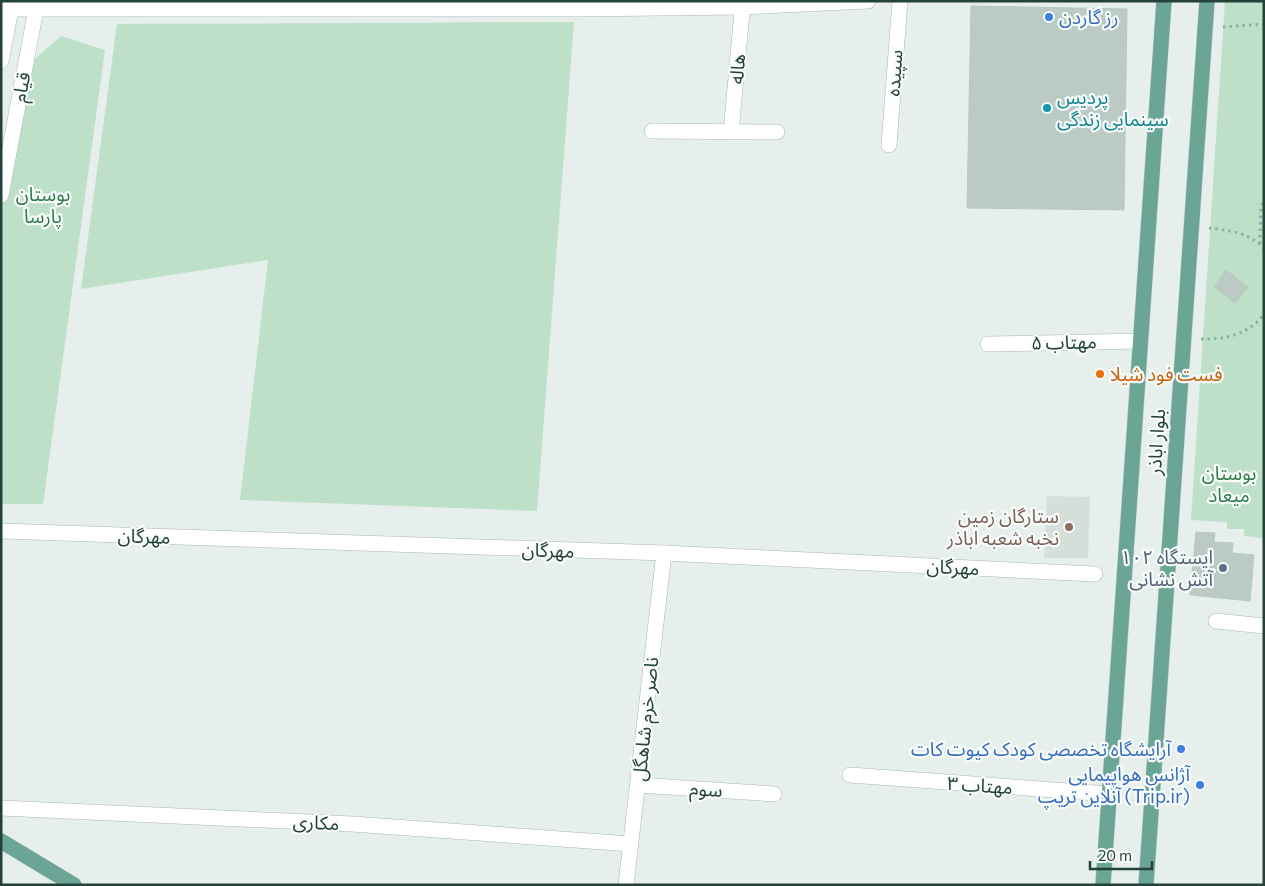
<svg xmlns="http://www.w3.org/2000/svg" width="1265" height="886" font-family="Commissioner,'Noto Sans Arabic',sans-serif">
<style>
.built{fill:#d4dfda}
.green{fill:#bfe0c8}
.building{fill:#bbcac4;stroke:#b8c9c2}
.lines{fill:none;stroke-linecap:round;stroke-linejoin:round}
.minor-casing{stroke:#a8b8b2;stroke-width:16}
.major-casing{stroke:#c2cac8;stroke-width:16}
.path{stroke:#86b3a5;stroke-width:3;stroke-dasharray:2.5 4;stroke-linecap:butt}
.minor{stroke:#fff;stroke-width:15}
.major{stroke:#6aa596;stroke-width:15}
.shop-dot{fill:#3f7fe0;stroke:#f7fbf9;stroke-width:2}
.culture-dot{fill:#0f9aa8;stroke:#f7fbf9;stroke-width:2}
.food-dot{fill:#e8710a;stroke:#f7fbf9;stroke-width:2}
.education-dot{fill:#8d6e63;stroke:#f7fbf9;stroke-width:2}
.service-dot{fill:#5c6f8a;stroke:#f7fbf9;stroke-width:2}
.labels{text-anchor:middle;stroke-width:4.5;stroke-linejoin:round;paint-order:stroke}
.shop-label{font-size:19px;fill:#366cbe;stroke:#f7fbf9;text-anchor:end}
.street-label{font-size:19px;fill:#24423a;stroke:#f7fbf9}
.culture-label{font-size:19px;fill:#0d838f;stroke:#f7fbf9;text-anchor:start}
.park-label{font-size:19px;fill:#2d7a4b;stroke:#f7fbf9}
.food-label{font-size:19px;fill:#c56008;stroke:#f7fbf9;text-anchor:start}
.education-label{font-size:19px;fill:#785e54;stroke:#f7fbf9;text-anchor:end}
.service-label{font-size:19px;fill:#4e5e75;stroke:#f7fbf9;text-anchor:end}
</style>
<rect width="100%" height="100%" fill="#e6efeb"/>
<path class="built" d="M1047,496L1090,497L1088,558H1044Z"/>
<g class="green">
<path d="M1225,1H1264V538L1244,536V529H1227V522L1191,520Z"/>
<path d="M574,22L537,511L240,500L268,260L81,289L117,24Z"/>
<path d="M61,36L105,50L43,504H1V207L28,65Z"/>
</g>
<g class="building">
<path d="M971,6L1127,9L1124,210L967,208Z"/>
<path d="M1226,270L1248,287L1235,303L1214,287Z"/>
<path d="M1196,532L1215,533L1214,542L1233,543L1232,553L1254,555L1250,601L1190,595Z"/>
</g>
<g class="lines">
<defs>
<g id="minor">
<path d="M1,9H579L742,7L868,1"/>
<path d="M1,61L11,9"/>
<path d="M652,131L777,132"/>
<path d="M731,132L743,1"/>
<path d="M889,145L900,1"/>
<path d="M1,195L36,9"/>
<path d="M988,344L1141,341"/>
<path d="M1,531L664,553L1095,574"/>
<path d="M1216,621L1264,626"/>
<path d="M850,775L1109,794"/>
<path d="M638,785L774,794"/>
<path d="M1,808L352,824L631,844"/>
<path d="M626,885L664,553"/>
</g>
<g id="major">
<path d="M1,841L74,885"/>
<path d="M1103,885L1164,1"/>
<path d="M1146,885L1207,1"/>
</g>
</defs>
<use href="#minor" class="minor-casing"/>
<use href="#major" class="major-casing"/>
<g class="path">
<path d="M1223,27L1264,24"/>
<path d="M1209,228C1227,230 1252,233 1264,249"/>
<path d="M1260,244L1261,207L1264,201"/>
<path d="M1201,339C1224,340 1250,334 1264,314"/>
</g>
<use href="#minor" class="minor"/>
<use href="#major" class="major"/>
</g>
<g class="shop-dot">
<circle cx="1049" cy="17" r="5"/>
<circle cx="1181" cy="749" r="5"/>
<circle cx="1200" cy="785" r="5"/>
</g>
<circle class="culture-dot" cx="1047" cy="108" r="5"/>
<circle class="food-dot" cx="1100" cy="374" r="5"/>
<circle class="education-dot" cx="1069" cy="527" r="5"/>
<circle class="service-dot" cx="1223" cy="568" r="5"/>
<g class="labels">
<g class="shop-label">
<text x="1059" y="24" text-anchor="start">رز گاردن</text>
<text x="1171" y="756">آرایشگاه تخصصی کودک کیوت کات</text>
<text x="1190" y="781">آژانس هواپیمایی<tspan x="1190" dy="22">آنلاین تریپ (Trip.ir)</tspan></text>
</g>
<g class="street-label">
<text transform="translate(737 69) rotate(-85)" y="7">هاله</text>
<text transform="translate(894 73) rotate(-86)" y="7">سپیده</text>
<text transform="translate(21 87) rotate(-80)" y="7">قیام</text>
<text transform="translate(1064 342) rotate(-1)" y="7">مهتاب ۵</text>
<text transform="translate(1156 442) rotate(-86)" y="7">بلوار اباذر</text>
<text transform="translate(144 536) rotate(2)" y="7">مهرگان</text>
<text transform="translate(548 550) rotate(2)" y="7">مهرگان</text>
<text transform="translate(953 567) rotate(3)" y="7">مهرگان</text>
<text transform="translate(645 719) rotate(-84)" y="7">ناصر خرم شاهگل</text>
<text transform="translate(980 785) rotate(4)" y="7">مهتاب ۳</text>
<text transform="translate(706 789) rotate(4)" y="7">سوم</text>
<text transform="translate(316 822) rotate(3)" y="7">مکاری</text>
</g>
<g class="culture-label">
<text x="1057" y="104">پردیس<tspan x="1057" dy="22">سینمایی زندگی</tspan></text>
</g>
<g class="park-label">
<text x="43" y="201">بوستان<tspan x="43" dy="22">پارسا</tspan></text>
<text x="1229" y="480">بوستان<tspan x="1229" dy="22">میعاد</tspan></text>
</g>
<g class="food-label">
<text x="1110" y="381">فست فود شیلا</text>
</g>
<g class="education-label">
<text x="1059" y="523">ستارگان زمین<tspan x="1059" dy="22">نخبه شعبه اباذر</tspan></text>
</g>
<g class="service-label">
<text x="1213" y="564">ایستگاه ۱۰۲<tspan x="1213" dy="22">آتش نشانی</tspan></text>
</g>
</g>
<rect width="1265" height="886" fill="none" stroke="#24423a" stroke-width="5"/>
<path d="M1090 861v8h62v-8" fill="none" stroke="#24423a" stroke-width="2.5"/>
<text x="1098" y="861" font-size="15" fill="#24423a" stroke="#f7fbf9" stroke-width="4" paint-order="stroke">20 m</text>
</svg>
